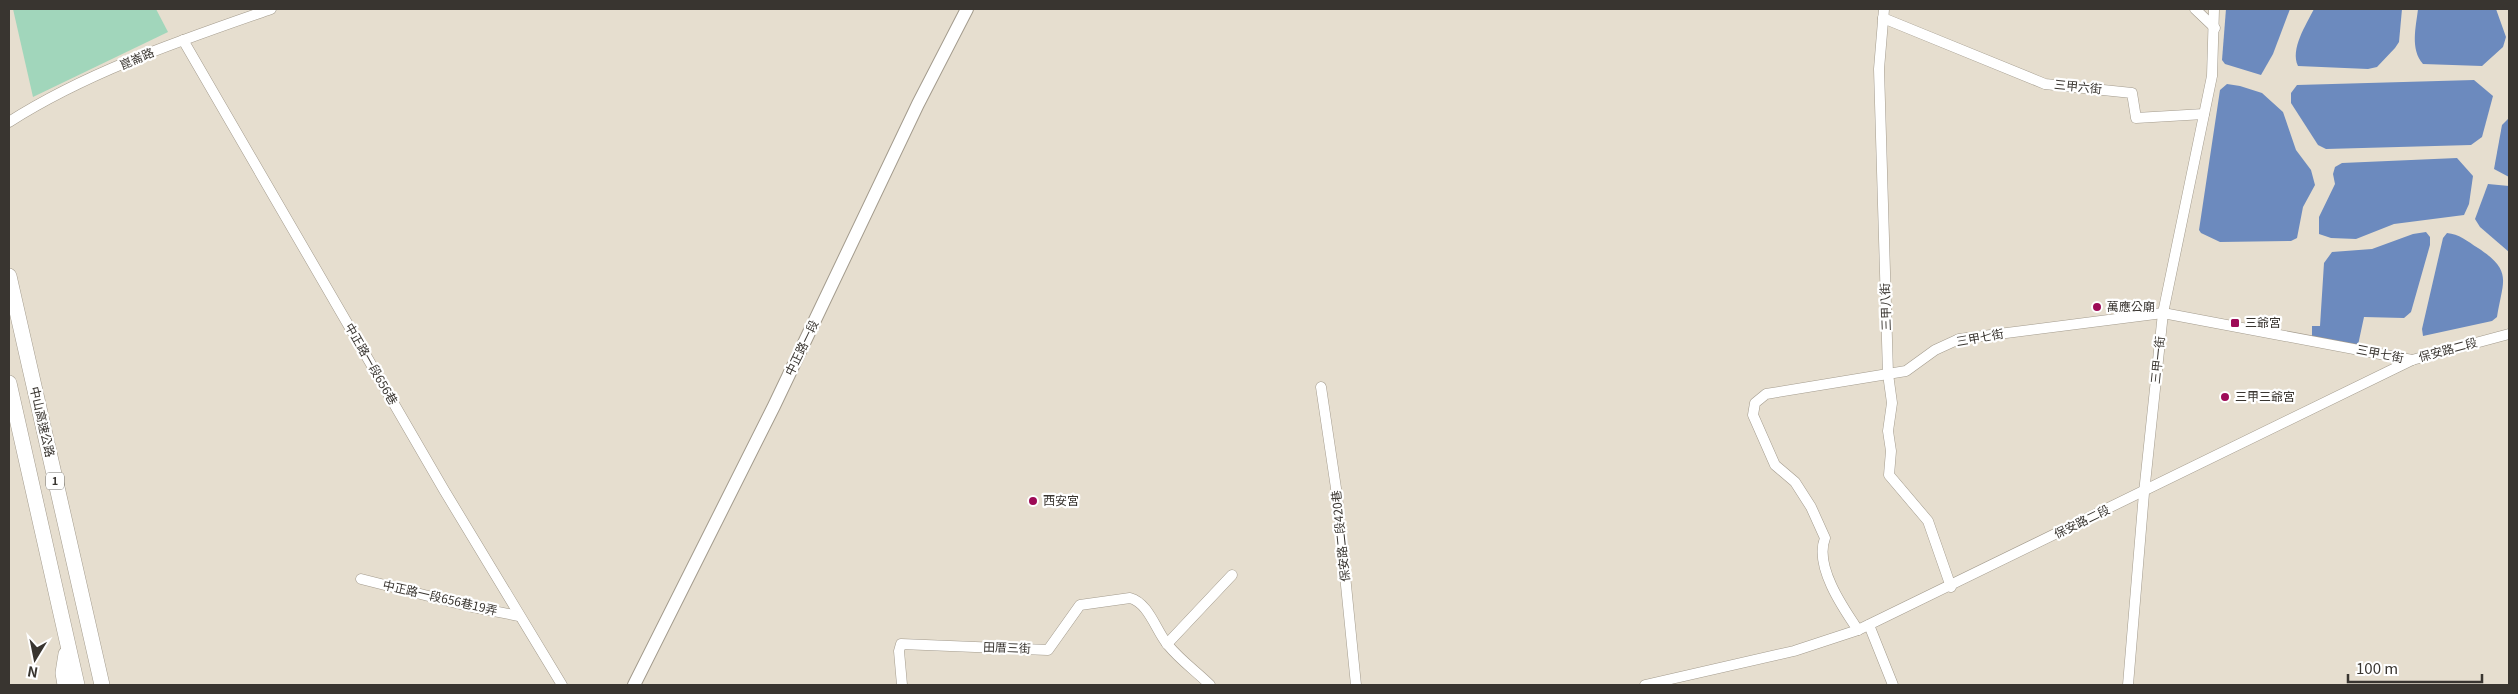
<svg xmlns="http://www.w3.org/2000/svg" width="2518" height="694" font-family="Georgia,'Noto Sans TC',serif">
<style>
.green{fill:#a1d6bb}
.water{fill:#6c8abe}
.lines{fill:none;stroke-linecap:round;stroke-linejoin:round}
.minor-casing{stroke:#a39b8d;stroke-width:11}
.major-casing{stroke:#a39b8d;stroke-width:14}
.highway-casing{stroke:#a39b8d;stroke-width:16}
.minor{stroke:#fff;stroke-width:10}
.major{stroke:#fff;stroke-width:12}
.highway{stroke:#fff;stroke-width:15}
.poi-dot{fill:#9d0a56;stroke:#fff;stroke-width:2}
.labels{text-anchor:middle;stroke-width:4.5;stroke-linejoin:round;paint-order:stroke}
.shield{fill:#fff;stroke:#74726e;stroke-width:1}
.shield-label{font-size:11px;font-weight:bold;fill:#393530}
.street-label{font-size:12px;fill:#393530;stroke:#fff}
.poi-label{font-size:12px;fill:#393530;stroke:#fff;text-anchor:start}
</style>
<rect width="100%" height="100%" fill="#e6decf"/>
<path class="green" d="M13,9H156L168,32L33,97Z"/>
<g class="water">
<path d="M2226,9H2290L2273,54L2261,75L2225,64L2222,60Z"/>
<path d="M2314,9H2402L2399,42L2395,48L2377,67L2368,69L2298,66C2290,49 2306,25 2314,9Z"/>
<path d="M2418,9H2496L2506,37L2503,47L2482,66L2423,64C2410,49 2416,27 2418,9Z"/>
<path d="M2474,80L2493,96L2482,137L2471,145L2326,149L2318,145L2291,103V93L2297,85Z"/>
<path d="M2227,84L2240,86L2262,93L2283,112L2296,150L2311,170L2315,185L2303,207L2297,238L2291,241L2220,242L2201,233L2199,230L2220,90Z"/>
<path d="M2509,118V177L2494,169L2502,125Z"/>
<path d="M2457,158L2473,176L2469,204L2464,215L2394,224L2356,239L2331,238L2319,234V217L2335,184L2333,174L2335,167L2342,163Z"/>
<path d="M2488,184L2509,186V252L2480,227L2475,219Z"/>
<path d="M2426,232L2430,237V245L2411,312L2404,318L2364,317L2358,345L2312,339V326H2320L2324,263L2332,252L2372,249L2413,234Z"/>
<path d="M2447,233C2459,234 2467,241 2478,248C2513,271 2503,280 2497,317L2492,321L2423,336L2422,329L2443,238Z"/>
</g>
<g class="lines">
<defs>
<g id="minor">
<path d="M1884,9L1879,69L1888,374L1892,403L1888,431L1891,451L1889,475L1928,521L1951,587"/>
<path d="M2195,9L2215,28"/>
<path d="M1883,18L2045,84L2132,93L2136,118L2204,114"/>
<path d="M183,40L444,490L562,685"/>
<path d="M9,122C89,71 182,40 271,9"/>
<path d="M1321,387L1337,495L1356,685"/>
<path d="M361,579L468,606L519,616"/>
<path d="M1869,625L1893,685"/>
<path d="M1858,630C1843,608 1814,566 1825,538L1811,507L1795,482L1775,465L1753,415L1755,403L1766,394L1906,371L1935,350L1959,339L2163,313L2412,360"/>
<path d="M1167,644L1232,575"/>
<path d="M902,685L899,651L901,644L1048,650L1080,605L1130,598C1149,603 1156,631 1168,645C1180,660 1197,672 1210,685"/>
<path d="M1645,685L1794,651L1858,630L2412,360L2509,334"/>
<path d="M2128,685L2144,493L2163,313L2212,76L2214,9"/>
</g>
<path id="major" d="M634,685L774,406L918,104L967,9"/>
<g id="highway">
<path d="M9,276L102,685"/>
<path d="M9,383L77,685"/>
<path d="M65,685L63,673L66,654"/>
</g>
</defs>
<use href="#minor" class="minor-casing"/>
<use href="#major" class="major-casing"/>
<use href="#highway" class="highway-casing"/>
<use href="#minor" class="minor"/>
<use href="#major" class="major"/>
<use href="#highway" class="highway"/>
</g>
<g class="poi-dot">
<circle cx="2097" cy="307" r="5"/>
<rect x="2230" y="318" width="10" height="10" rx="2.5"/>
<circle cx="2225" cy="397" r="5"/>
<circle cx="1033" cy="501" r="5"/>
</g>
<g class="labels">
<rect class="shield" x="46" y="472.5" width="18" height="17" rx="4"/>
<g class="shield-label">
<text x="55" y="485">1</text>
</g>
<g class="street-label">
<text transform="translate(137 59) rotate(-23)" y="4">崑崙路</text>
<text transform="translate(2078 87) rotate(6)" y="4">三甲六街</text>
<text transform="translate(1886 307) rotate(-92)" y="4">三甲八街</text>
<text transform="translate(1980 338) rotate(-10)" y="4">三甲七街</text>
<text transform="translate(802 348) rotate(-64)" y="4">中正路一段</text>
<text transform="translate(2448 350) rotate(-15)" y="4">保安路二段</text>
<text transform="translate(2380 354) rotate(11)" y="4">三甲七街</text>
<text transform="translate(2158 360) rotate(-84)" y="4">三甲一街</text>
<text transform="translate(371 364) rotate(60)" y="4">中正路一段656巷</text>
<text transform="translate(42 422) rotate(77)" y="4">中山高速公路</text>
<text transform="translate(2082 522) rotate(-26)" y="4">保安路二段</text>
<text transform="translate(1341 536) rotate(-96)" y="4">保安路二段420巷</text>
<text transform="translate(440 598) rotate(13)" y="4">中正路一段656巷19弄</text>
<text transform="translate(1007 648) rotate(2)" y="4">田厝三街</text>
</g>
<g class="poi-label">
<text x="2107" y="311">萬應公廟</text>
<text x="2245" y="327">三爺宮</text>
<text x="2235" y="401">三甲三爺宮</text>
<text x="1043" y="505">西安宮</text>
</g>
</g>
<rect width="2518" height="694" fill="none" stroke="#393530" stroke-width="20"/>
<g transform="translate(35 659) rotate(190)" stroke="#ffffff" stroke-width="4" paint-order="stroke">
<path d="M0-4L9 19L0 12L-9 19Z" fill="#393530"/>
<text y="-8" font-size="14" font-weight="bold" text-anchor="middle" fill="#393530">N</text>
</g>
<path d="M2348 674v8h134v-8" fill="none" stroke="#393530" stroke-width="2.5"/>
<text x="2356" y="674" font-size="15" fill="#393530" stroke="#ffffff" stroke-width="4" paint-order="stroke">100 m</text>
</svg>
